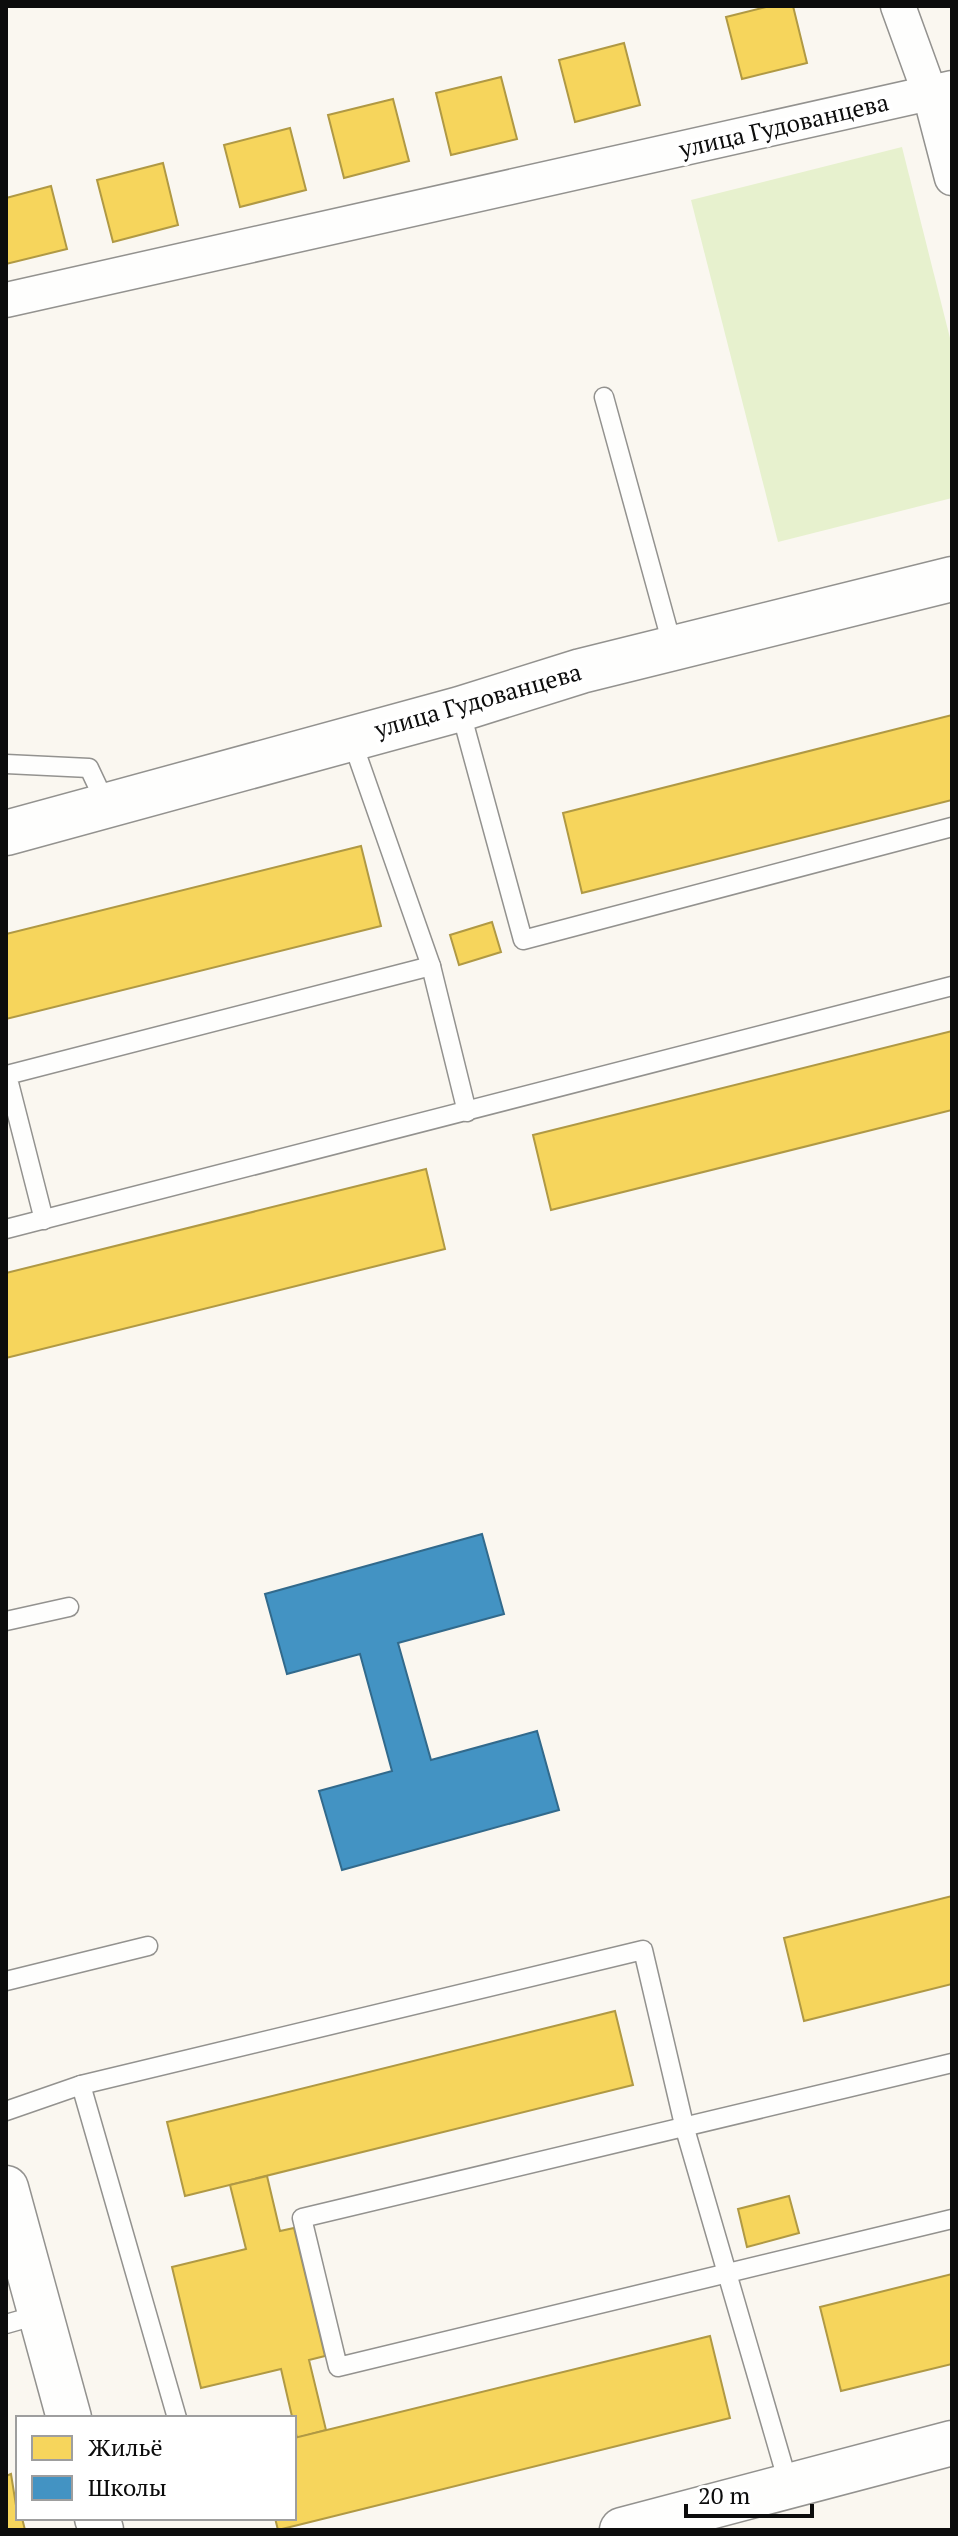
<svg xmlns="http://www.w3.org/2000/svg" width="958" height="2536" font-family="'PT Serif',serif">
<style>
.green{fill:#e7f1ce}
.homes{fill:#f6d55c;stroke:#b09944;stroke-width:2}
.schools{fill:#4393c3;stroke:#326a8c;stroke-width:2}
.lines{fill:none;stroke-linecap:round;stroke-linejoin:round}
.service-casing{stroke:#93928f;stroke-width:21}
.minor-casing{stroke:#93928f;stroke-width:37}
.tertiary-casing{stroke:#93928f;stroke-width:47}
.service{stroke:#fefefd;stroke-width:18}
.minor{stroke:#fefefd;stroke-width:34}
.tertiary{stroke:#fefefd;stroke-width:44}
.labels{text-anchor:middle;stroke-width:8;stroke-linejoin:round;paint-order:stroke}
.street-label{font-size:24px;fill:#0c0c0c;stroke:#fff}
</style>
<rect width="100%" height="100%" fill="#faf7f0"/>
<path class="green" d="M902,147L952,346V498L778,542L691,200Z"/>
<g class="homes">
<path d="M770,6H793L807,63L742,79L726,17Z"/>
<path d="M624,43L640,105L575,122L559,60Z"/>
<path d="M501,77L517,139L451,155L436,93Z"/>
<path d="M393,99L409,161L344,178L328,115Z"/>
<path d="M290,128L306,190L240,207L224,145Z"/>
<path d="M163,163L178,225L113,242L97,180Z"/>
<path d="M51,186L67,249L6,264V198Z"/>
<path d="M952,715V800L582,893L563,813Z"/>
<path d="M361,846L381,926L6,1019V934Z"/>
<path d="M492,922L501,952L459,965L450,935Z"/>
<path d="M952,1031V1110L551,1210L533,1135Z"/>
<path d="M426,1169L445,1249L6,1358V1273Z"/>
<path d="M952,1896V1984L804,2021L784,1938Z"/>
<path d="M615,2011L633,2085L185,2196L167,2122Z"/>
<path d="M267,2176L280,2231L294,2228L325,2356L309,2360L326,2430L297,2438L281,2369L201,2388L172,2267L246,2249L230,2185Z"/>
<path d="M789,2196L799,2233L747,2247L738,2209Z"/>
<path d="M952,2274V2364L841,2391L820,2307Z"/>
<path d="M710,2336L730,2418L278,2530L275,2518H294V2438Z"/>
<path d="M11,2474L18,2518H22L25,2530H6V2476Z"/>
</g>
<path class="schools" d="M482,1534L504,1614L398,1643L431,1760L537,1731L559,1810L342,1870L319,1791L392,1771L360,1654L287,1674L265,1594Z"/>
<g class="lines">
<defs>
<g id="service">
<path d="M604,397L673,648"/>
<path d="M460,709L523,940L952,827"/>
<path d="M351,738L431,966L467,1112"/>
<path d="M6,764L89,768L106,804"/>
<path d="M44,1220L7,1075L431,966"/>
<path d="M6,1229L952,986"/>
<path d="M6,1621L69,1607"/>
<path d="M6,1981L148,1946"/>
<path d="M952,2063L302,2218L338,2367L952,2219"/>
<path d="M81,2085L177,2418"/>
<path d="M6,2111L81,2085L643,1950L685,2129L789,2486"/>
<path d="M6,2324L41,2314"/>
</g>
<g id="minor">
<path d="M898,6L930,94L952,178"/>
<path d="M6,300L952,88"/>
</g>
<g id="tertiary">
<path d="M6,833L460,709L581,671L952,579"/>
<path d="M6,2188L69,2418"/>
<path d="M97,2518L101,2530"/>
<path d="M622,2530L952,2443"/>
</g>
</defs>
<use href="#service" class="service-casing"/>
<use href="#minor" class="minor-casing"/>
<use href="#tertiary" class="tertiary-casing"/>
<use href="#service" class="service"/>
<use href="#minor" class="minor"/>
<use href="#tertiary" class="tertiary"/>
</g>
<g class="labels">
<g class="street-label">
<text transform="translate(784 126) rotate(-13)" y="8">улица Гудованцева</text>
<text transform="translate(478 701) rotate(-16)" y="8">улица Гудованцева</text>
</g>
</g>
<rect width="958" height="2536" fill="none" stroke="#0c0c0c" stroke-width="16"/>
<rect x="16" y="2416" width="280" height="104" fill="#ffffff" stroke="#9e9e9e" stroke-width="2"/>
<rect x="32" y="2436" width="40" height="24" fill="#f6d55c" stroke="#9e9e9e" stroke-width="2"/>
<text x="88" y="2456" font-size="24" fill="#0c0c0c">Жильё</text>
<rect x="32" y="2476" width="40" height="24" fill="#4393c3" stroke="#9e9e9e" stroke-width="2"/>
<text x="88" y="2496" font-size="24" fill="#0c0c0c">Школы</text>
<path d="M686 2504v12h126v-12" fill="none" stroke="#0c0c0c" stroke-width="4"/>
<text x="698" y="2504" font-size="24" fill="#0c0c0c" stroke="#ffffff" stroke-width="6" paint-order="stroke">20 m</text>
</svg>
